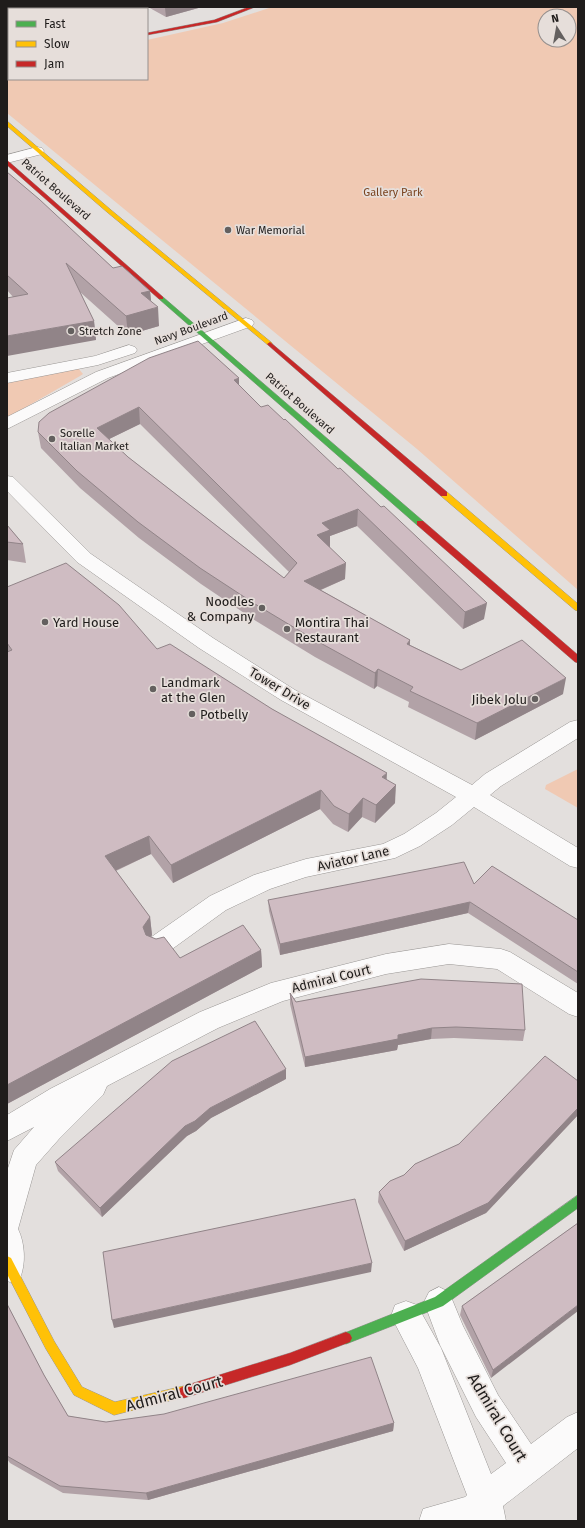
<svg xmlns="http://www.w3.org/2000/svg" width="585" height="1528" font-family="'Fira Sans',sans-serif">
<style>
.green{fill:#f0c9b3;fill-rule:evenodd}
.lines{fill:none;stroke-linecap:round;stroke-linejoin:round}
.street-casing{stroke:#999694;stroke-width:1}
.fast-casing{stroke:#999694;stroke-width:1}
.slow-casing{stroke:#999694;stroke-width:1}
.jam-casing{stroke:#999694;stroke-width:1}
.street{fill:#fbfafa;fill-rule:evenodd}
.fast{fill:#4caf50;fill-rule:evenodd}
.slow{fill:#ffc107;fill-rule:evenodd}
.jam{fill:#c62828;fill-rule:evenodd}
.wall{fill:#b2a2a7;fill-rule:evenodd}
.shaded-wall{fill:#918488}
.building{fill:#cfbcc2;stroke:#918488;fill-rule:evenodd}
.poi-dot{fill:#64605f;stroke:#e6deda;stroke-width:1.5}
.labels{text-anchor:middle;stroke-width:3.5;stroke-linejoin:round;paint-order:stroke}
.far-street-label{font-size:11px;fill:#1f1c1b;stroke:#e6deda}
.far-park-label{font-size:11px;fill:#7b4420;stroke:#e6deda}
.far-poi-label{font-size:11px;fill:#1f1c1b;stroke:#e6deda;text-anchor:start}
.poi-label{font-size:13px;fill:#1f1c1b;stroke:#e6deda;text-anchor:start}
.street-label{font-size:13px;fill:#1f1c1b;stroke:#e6deda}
.near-street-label{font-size:16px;fill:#1f1c1b;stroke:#e6deda}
</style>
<rect width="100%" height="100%" fill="#e3dfdd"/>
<g class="green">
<path d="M272,7H578V590L417,449L7,113V62H9V79H147V40L223,23ZM545,16H569V40H545Z"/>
<path d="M78,368L83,374L80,376L7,418V379Z"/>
<path d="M578,769V808L545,789L546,785Z"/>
</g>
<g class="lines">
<defs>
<g id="street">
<path d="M37,147L42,148L44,151L42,154L7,163V155Z"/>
<path d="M246,318L252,320L254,323L252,326L108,378L7,429V417L96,372Z"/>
<path d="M129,345L135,347L137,350L135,353L98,365L7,383V373L95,356Z"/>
<path d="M7,476L13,477L91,554L213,638L295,690L472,785L485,774L570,722L578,720V738L501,786L490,795L578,848V868L570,866L474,807L452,825L420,846L395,858L306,877L270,889L226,910L168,952L159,955L150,952L147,945L150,938L210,896L254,875L306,859L383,844L404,834L436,813L456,797L281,700L199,648L77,562L7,491Z"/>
<path d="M449,944L501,949L510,952L578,993V1017L569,1014L497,969L449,964L386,974L283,1001L218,1028L107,1086L103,1095L59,1139L36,1165L18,1229C25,1243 26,1264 20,1278L10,1282L7,1281V1171L14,1150L34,1127L7,1141V1115L50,1089L200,1012L271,983L386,954Z"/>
<path d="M439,1287L449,1292L463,1326L498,1395L531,1444L567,1417L578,1412V1448L503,1506L506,1521H419L423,1509L465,1497L467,1495L418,1368L391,1316L395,1305L406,1301L417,1305L441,1348L491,1474L506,1463L476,1417L440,1345L424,1302L429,1292Z"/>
</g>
<g id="fast">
<rect x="7" y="54" width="2" height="3"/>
<path d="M159,297H163L423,521V525H417L159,299Z"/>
<path d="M578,1195V1208L443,1306L346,1344L342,1342L340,1338L342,1334L435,1297Z"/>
</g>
<g id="slow">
<path d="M7,121L111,210L272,343V345H268L107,212L7,126Z"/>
<path d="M441,492H447L578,604V611L575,610L441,496Z"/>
<path d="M7,1256L11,1258L54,1341L82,1387L115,1402L184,1386L188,1388L190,1392L188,1396L114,1415L74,1395L46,1349L7,1274Z"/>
</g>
<g id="jam">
<path d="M249,7H255L217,22L147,35V33L214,20Z"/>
<path d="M7,160L163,297V299H159L7,165Z"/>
<path d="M270,342L447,492V496H441L268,345L267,344Z"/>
<path d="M417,521H423L578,655V663L575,662L417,525Z"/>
<path d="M346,1332L350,1334L352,1338L350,1342L290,1365L184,1398L180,1396L178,1392L180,1388L184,1386L290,1353Z"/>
</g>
</defs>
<use href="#street" class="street-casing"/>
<use href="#fast" class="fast-casing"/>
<use href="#slow" class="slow-casing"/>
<use href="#jam" class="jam-casing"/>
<use href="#street" class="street"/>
<use href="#fast" class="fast"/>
<use href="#slow" class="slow"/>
<use href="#jam" class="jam"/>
</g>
<g class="wall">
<path d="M55,7H131L128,9H65Z"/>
<path d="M148,7H202L166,17Z"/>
<path d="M7,172L113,268L150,291L151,301L159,326L128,335L80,292L94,321L96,340L13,297L7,290Z"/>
<path d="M239,378V385L261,407L484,619L463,629L357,526L330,536V547H329L345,579L321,590L410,640V645L461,670L563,694L475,740L408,707L409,702L377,686L374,689L315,657L256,621L201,584L139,538L80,488L41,448L38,432ZM140,424L289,572L284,578L128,457L109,439Z"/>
<path d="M7,525L23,544L26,563L7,560Z"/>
<path d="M7,587L157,649L272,709L386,780L395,803L375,823L362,817L348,832L333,824L320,809L173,883L151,854L116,871L150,917L152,935L151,937L180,958L261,950L262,967L7,1104Z"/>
<path d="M474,884L578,920V984L468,913L280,955L269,911L268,900Z"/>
<path d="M290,993L296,1002L525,1030L523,1041L454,1038L431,1039L398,1045L397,1050L305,1067L290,1004Z"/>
<path d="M286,1079L211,1118L196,1131L187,1136L102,1217L58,1171L55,1162Z"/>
<path d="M578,1081V1115L486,1213L404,1251L378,1202L379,1192L404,1175L459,1144Z"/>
<path d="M578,1223L491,1378L460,1315L462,1306Z"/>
<path d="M7,1304L44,1375L68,1416L106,1422L394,1423L393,1431L148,1500L63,1493L10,1463L7,1459Z"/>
</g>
<g class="shaded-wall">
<path d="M117,7H131L128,9H114Z"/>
<path d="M167,7H202L166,17L165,8Z"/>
<path d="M150,291L152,309L158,307L159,326L128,335L126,316L141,293Z"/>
<path d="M94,321L96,340L7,356V336Z"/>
<path d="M239,378V395L234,380Z"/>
<path d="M139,407L140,424L99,444L97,428Z"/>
<path d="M358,509L357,526L330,536V547L317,552V535L322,523Z"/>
<path d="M346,563L345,579L304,597V581Z"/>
<path d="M487,603L484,619L463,629L465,612Z"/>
<path d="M410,640L409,656L407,644Z"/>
<path d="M378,669L377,686L374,689L375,673Z"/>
<path d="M566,678L563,694L475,740L477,723Z"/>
<path d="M387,773L386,791L382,777Z"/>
<path d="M396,785L395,803L375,823L376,805Z"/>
<path d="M321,790L320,809L173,883L171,865Z"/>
<path d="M363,798L362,817L348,832L349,814Z"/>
<path d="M149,836L151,854L108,874L105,856Z"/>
<path d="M470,902L468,913L280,955V944Z"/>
<path d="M150,917L152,935L146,944L143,927Z"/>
<path d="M261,950L262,967L7,1104V1085Z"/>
<path d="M432,1028L431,1039L398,1045L397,1050L305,1067V1057L398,1035Z"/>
<path d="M286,1069V1079L211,1118L196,1131L187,1136L102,1217L100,1208L185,1126L210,1108Z"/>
<path d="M578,1108V1115L486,1213L404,1251L405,1241Z"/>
<path d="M372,1263L371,1272L114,1328L112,1320Z"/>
<path d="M578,1305V1311L491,1378L493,1370Z"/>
<path d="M394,1423L393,1431L148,1500L146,1493Z"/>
</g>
<g class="building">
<path d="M100,7H117L114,9H110Z"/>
<path d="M7,172L39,199L113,268L122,266L150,291L141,293L158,307L126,316L66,263L94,321L7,336V298L28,294L7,275Z"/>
<path d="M198,341L239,378L234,380L261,407L268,405L284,420L285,419L338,469L340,468L381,507L384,506L487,603L465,612L358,509L322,523L330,530L317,535L346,563L304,581L410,640L407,644L461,670L522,640L566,678L477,723L410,691L413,687L378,669L375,673L315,640L255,604L200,568L138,522L77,471L38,432L39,422L49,413L149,358ZM139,407L297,563L284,578L128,457L97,428Z"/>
<path d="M7,525L23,544L7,542Z"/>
<path d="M66,563L119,605L157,649L170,644L272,709L387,773L382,777L396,785L376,805L363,798L349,814L334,806L321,790L171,865L149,836L105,856L150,917L143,927L146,935L156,939L164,937L180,958L243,925L261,950L7,1085V652L12,650L7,643V587Z"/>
<path d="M464,862L474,884L492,866L578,920V972L470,902L280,944L268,900Z"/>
<path d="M421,979L522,984L525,1030L456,1027L432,1028L398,1035V1039L305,1057L290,993L296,1002Z"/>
<path d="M255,1021L286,1069L210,1108L195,1121L185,1126L100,1208L55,1162L172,1061Z"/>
<path d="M545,1056L578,1081V1108L488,1203L405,1241L379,1192L390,1181L404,1175L415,1164L459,1144Z"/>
<path d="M355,1199L372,1263L112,1320L103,1252Z"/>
<path d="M578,1223V1305L493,1370L462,1306Z"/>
<path d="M7,1304L44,1375L68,1416L106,1422L164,1414L371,1357L394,1423L146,1493L60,1486L7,1456Z"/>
</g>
<g class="poi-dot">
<circle cx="228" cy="230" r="4"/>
<circle cx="71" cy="331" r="4"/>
<circle cx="52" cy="439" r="4"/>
<circle cx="262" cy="608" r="4"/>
<circle cx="45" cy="622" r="4"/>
<circle cx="287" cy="629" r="4"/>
<circle cx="153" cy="689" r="4"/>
<circle cx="535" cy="699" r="4"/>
<circle cx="192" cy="714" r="4"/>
</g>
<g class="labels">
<g class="far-street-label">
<text transform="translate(56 189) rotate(41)" y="4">Patriot Boulevard</text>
<text transform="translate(191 328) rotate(-20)" y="4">Navy Boulevard</text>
<text transform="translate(300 403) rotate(41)" y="4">Patriot Boulevard</text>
</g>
<g class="far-park-label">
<text x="393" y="196">Gallery Park</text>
</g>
<g class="far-poi-label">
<text x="236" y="234">War Memorial</text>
<text x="79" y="335">Stretch Zone</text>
<text x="60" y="437">Sorelle<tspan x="60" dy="13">Italian Market</tspan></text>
</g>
<g class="poi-label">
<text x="254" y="606" text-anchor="end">Noodles<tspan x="254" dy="15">&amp; Company</tspan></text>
<text x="53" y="627">Yard House</text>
<text x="295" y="627">Montira Thai<tspan x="295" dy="15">Restaurant</tspan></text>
<text x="161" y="687">Landmark<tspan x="161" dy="15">at the Glen</tspan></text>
<text x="527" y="704" text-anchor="end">Jibek Jolu</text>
<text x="200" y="719">Potbelly</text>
</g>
<g class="street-label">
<text transform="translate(280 688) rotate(31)" y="5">Tower Drive</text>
<text transform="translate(353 858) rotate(-13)" y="5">Aviator Lane</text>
<text transform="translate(331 978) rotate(-14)" y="5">Admiral Court</text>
</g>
<g class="near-street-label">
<text transform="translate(174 1393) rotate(-15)" y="6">Admiral Court</text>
<text transform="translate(498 1417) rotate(59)" y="6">Admiral Court</text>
</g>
</g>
<rect width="585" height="1528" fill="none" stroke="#1f1c1b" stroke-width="16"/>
<rect x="8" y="8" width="140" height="72" fill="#e6deda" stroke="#96908e"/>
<rect x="16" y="21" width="20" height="6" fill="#4caf50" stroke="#96908e"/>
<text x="44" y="28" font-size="12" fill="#1f1c1b">Fast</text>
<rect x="16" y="41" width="20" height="6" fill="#ffc107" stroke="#96908e"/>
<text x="44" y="48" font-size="12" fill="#1f1c1b">Slow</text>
<rect x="16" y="61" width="20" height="6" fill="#c62828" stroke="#96908e"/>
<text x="44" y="68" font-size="12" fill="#1f1c1b">Jam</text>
<g transform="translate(557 28) rotate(349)"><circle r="19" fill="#e6deda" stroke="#96908e"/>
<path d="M0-3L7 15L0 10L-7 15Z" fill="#64605f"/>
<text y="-6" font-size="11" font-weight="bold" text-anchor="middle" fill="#1f1c1b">N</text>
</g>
</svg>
